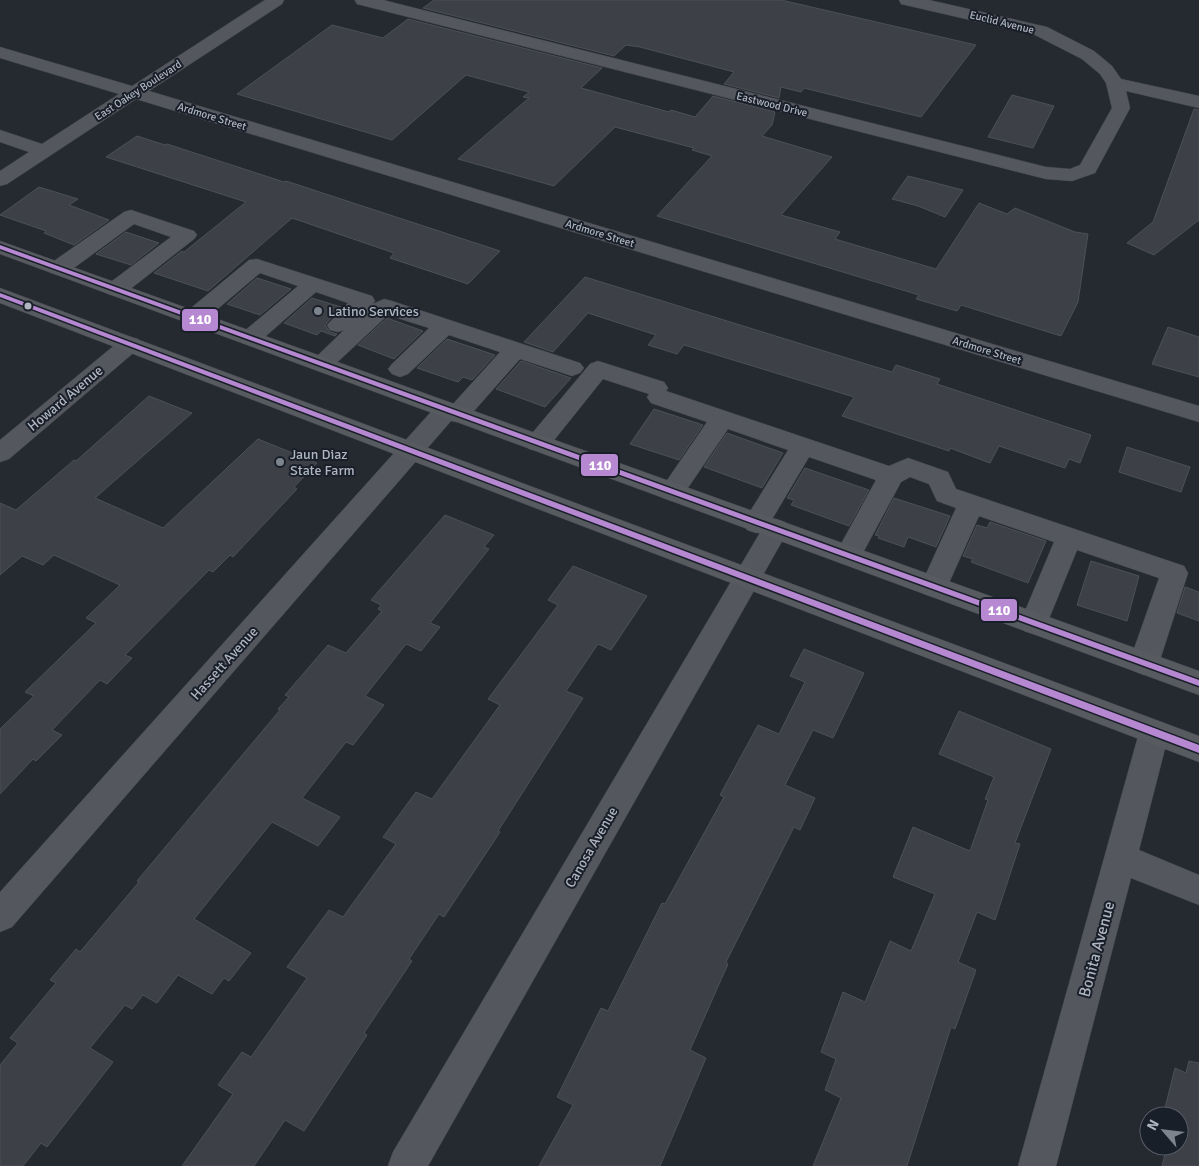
<svg xmlns="http://www.w3.org/2000/svg" width="1199" height="1166" font-family="Signika,sans-serif">
<style>
.building{fill:#3d4046;stroke:#4c5057}
.lines{fill:none;stroke-linecap:round;stroke-linejoin:round}
.minor-casing{stroke:#414449;stroke-width:1}
.major-casing{stroke:#42454d;stroke-width:1}
.minor{fill:#54575e;fill-rule:evenodd}
.major{fill:#575a5f;fill-rule:evenodd}
.bus-1-casing{stroke:#191f29;stroke-width:3}
.bus-1{fill:#b788d2;fill-rule:evenodd}
.bus-dot{fill:#aeb5c1;stroke:#191f29;stroke-width:2}
.poi-dot{fill:#7e848e;stroke:#191f29;stroke-width:2}
.labels{text-anchor:middle;stroke-width:4;stroke-linejoin:round;paint-order:stroke}
.far-street-label{font-size:11px;fill:#aeb5c1;stroke:#191f29}
.poi-label{font-size:14px;fill:#aeb5c1;stroke:#191f29;text-anchor:start}
.street-label{font-size:14px;fill:#aeb5c1;stroke:#191f29}
.near-street-label{font-size:16px;fill:#aeb5c1;stroke:#191f29}
.line-badge{stroke:#191f29;stroke-width:2}
.badge-label{font-size:14px;text-anchor:middle;font-weight:bold;fill:#fff}
</style>
<rect width="100%" height="100%" fill="#252930"/>
<g class="building">
<path d="M434,0H781L976,45L921,117L804,88L801,92L781,87L779,98L724,84L734,72L640,47L626,45L614,56L423,8Z"/>
<path d="M408,19L602,68L581,88L669,112L671,110L695,117L713,96L775,112L772,125L762,136L832,157L781,215L840,232L835,239L936,269L979,203L1007,214L1015,208L1075,232L1088,234L1078,302L1061,336L961,305L957,311L916,299L919,295L657,216L712,156L692,150L694,148L615,127L554,186L458,159L529,98L523,97L529,92L466,75L392,140L237,94L332,25L383,38Z"/>
<path d="M1012,95L1054,106L1033,148L988,137Z"/>
<path d="M1194,109L1199,110V220L1154,255L1127,243L1153,222Z"/>
<path d="M137,136L165,145L167,144L284,182L286,181L500,251L468,284L390,258L394,253L292,218L208,291L154,273L182,251L184,252L246,202L106,157Z"/>
<path d="M908,176L963,190L945,217L918,206L892,199Z"/>
<path d="M39,187L78,199L69,205L109,220L74,245L44,233L46,231L0,215Z"/>
<path d="M126,232L159,243L131,265L96,254Z"/>
<path d="M585,277L892,372L896,365L940,379L937,384L1091,435L1080,463L1069,459L1065,468L999,446L990,463L950,448L949,451L842,416L854,397L684,345L677,354L648,345L656,335L588,313L553,352L524,342Z"/>
<path d="M257,278L291,289L260,315L227,304Z"/>
<path d="M312,298L341,307L325,325L330,332L337,334L335,336L321,331L317,335L284,323Z"/>
<path d="M387,318L423,331L394,359L358,345Z"/>
<path d="M1168,327L1199,337V377L1152,364Z"/>
<path d="M447,339L495,355L472,380L463,377L458,382L417,368Z"/>
<path d="M521,361L571,378L545,407L496,389Z"/>
<path d="M149,396L192,413L95,498L163,528L258,439L317,463L294,487L297,489L233,557L230,555L213,572L209,570L125,655L132,658L107,684L100,680L52,730L62,735L36,761L33,759L0,794V729L34,696L25,692L96,623L86,618L120,585L54,555L43,565L22,556L0,575V503L16,510L74,460L76,461Z"/>
<path d="M654,409L703,425L679,460L630,444Z"/>
<path d="M727,433L783,453L762,488L704,467Z"/>
<path d="M1127,447L1190,467L1181,492L1119,472Z"/>
<path d="M805,468L869,490L849,526L791,505L794,500L787,498Z"/>
<path d="M894,498L950,516L936,547L908,537L904,547L878,538L879,536L875,535Z"/>
<path d="M445,515L494,535L484,547L489,549L430,623L440,627L421,651L406,644L365,696L384,705L353,745L346,742L302,798L340,817L318,846L272,822L194,919L251,953L229,981L224,978L212,994L178,975L157,1003L143,995L132,1009L125,1005L90,1048L113,1062L47,1147L41,1143L23,1166H0V1065L18,1043L10,1038L56,983L50,980L76,949L80,952L139,882L137,881L280,710L278,709L289,697L285,695L328,645L346,653L382,611L378,609L381,605L371,600Z"/>
<path d="M990,522L1046,541L1028,583L971,562L973,559L963,556L977,525L987,528Z"/>
<path d="M1091,561L1139,576L1127,621L1077,605Z"/>
<path d="M573,566L647,596L611,650L598,644L566,691L583,698L498,831L500,832L444,917L439,914L409,959L412,961L364,1033L367,1035L304,1131L285,1120L254,1166H182L233,1094L218,1085L242,1052L251,1057L307,978L287,967L329,910L343,917L396,844L383,837L416,792L432,799L500,705L488,699L558,605L548,600Z"/>
<path d="M1185,587L1199,592V621L1177,613Z"/>
<path d="M804,649L864,673L833,738L813,730L785,785L815,798L800,830L794,827L726,962L728,964L690,1050L706,1058L660,1166H539L573,1105L557,1097L601,1008L608,1011L662,903L665,904L724,797L720,795L758,725L779,734L805,682L790,676Z"/>
<path d="M959,711L1051,749L1015,843L1020,844L995,920L977,912L958,962L976,970L955,1029L951,1027L907,1166H813L841,1098L825,1090L836,1059L821,1052L843,992L865,1002L890,941L911,951L935,894L893,877L913,827L970,851L988,800L985,799L994,777L939,754Z"/>
<path d="M1189,1061L1199,1063V1166H1162L1167,1146H1179V1116H1163L1175,1068L1186,1073Z"/>
</g>
<g class="lines">
<defs>
<g id="minor">
<path d="M265,0H284L282,4L149,91L1199,406V422L136,99L7,184L0,186V171L29,152L0,142V130L42,144L119,94L0,58V47L132,86Z"/>
<path d="M355,0H383L1046,167L1070,169L1080,165L1112,108L1106,83L1100,74L1082,59L1035,35L901,4L899,0H929L1047,27L1094,51L1112,66L1121,79L1199,96V108L1126,91L1130,108L1095,173L1072,181L1046,179L357,4Z"/>
<path d="M131,210L194,231L197,235L194,239L124,294L116,296L108,294L105,289L108,284L171,237L134,224L67,273L59,274L51,273L48,268L51,263L124,212Z"/>
<path d="M257,259L372,296L375,301L373,304L384,299L392,301L580,363L584,368L580,373L572,376L520,359L466,420L457,422L451,421L12,927L0,932V892L438,404L447,402L453,404L500,352L449,335L408,374L400,377L392,374L388,369L392,364L429,328L388,315L330,369L322,372L314,369L310,364L314,359L344,330L338,332L330,330L327,325L348,303L316,292L258,343L250,345L242,343L239,338L242,333L298,286L260,273L201,323L193,325L185,323L182,318L185,313L249,260Z"/>
<path d="M130,337L138,339L142,344L138,349L9,459L0,462V440L122,339Z"/>
<path d="M598,361L664,382L668,388L666,391L889,466L908,458L948,472L956,489L1184,566L1188,573L1159,663L1154,671L1144,675L1134,671L1129,663L1159,578L1077,550L1044,631L1034,634L1024,631L1020,623L1054,542L979,516L944,594L934,597L924,594L920,587L956,508L937,501L929,484L910,477L901,482L858,562L848,565L838,562L835,555L876,480L809,457L771,521L776,519L785,522L789,529L428,1166H388L393,1152L761,531L756,533L747,530L743,523L788,450L728,429L681,498L672,501L663,498L659,492L707,422L651,403L647,397L649,394L603,379L547,449L538,451L529,449L526,443L529,437L590,364Z"/>
<path d="M1154,720L1165,724L1169,733L1139,850L1199,875V905L1131,878L1056,1166H1018L1139,733L1143,724Z"/>
</g>
<g id="major">
<path d="M0,241L1199,671V695L0,254Z"/>
<path d="M0,288L1199,736V762L0,303Z"/>
</g>
</defs>
<use href="#minor" class="minor-casing"/>
<use href="#major" class="major-casing"/>
<use href="#minor" class="minor"/>
<use href="#major" class="major"/>
<defs>
<g id="bus-1">
<path d="M0,245L1199,680V686L0,249Z"/>
<path d="M0,293L1199,745V753L0,297Z"/>
</g>
</defs>
<use href="#bus-1" class="bus-1-casing"/>
<use href="#bus-1" class="bus-1"/>
</g>
<circle class="bus-dot" cx="28" cy="306" r="4.5"/>
<g class="poi-dot">
<circle cx="318" cy="311" r="5"/>
<circle cx="280" cy="462" r="5"/>
</g>
<g class="labels">
<g class="far-street-label">
<text transform="translate(1002 22) rotate(14)" y="4">Euclid Avenue</text>
<text transform="translate(138 90) rotate(-33)" y="4">East Oakey Boulevard</text>
<text transform="translate(772 104) rotate(14)" y="4">Eastwood Drive</text>
<text transform="translate(212 116) rotate(17)" y="4">Ardmore Street</text>
<text transform="translate(600 233) rotate(17)" y="4">Ardmore Street</text>
<text transform="translate(987 350) rotate(17)" y="4">Ardmore Street</text>
</g>
<g class="poi-label">
<text x="328" y="316">Latino Services</text>
<text x="290" y="459">Jaun Diaz<tspan x="290" dy="16">State Farm</tspan></text>
</g>
<g class="street-label">
<text transform="translate(65 398) rotate(-40)" y="5">Howard Avenue</text>
<text transform="translate(224 663) rotate(-48)" y="5">Hassett Avenue</text>
<text transform="translate(591 847) rotate(-60)" y="5">Canosa Avenue</text>
</g>
<g class="near-street-label">
<text transform="translate(1096 949) rotate(-75)" y="6">Bonita Avenue</text>
</g>
</g>
<g class="line-badge">
<rect x="181" y="308" width="38" height="24" rx="5" fill="#b788d2"/>
<rect x="580" y="453" width="39" height="24" rx="5" fill="#b788d2"/>
<rect x="980" y="598" width="38" height="24" rx="5" fill="#b788d2"/>
</g>
<g class="badge-label">
<text x="200" y="324">110</text>
<text x="600" y="470">110</text>
<text x="999" y="615">110</text>
</g>
<g transform="translate(1164 1131) rotate(298)"><circle r="24" fill="#191f29" stroke="#555b66"/>
<path d="M0-4L9 19L0 12L-9 19Z" fill="#7e848e"/>
<text y="-8" font-size="14" font-weight="bold" text-anchor="middle" fill="#aeb5c1">N</text>
</g>
</svg>
